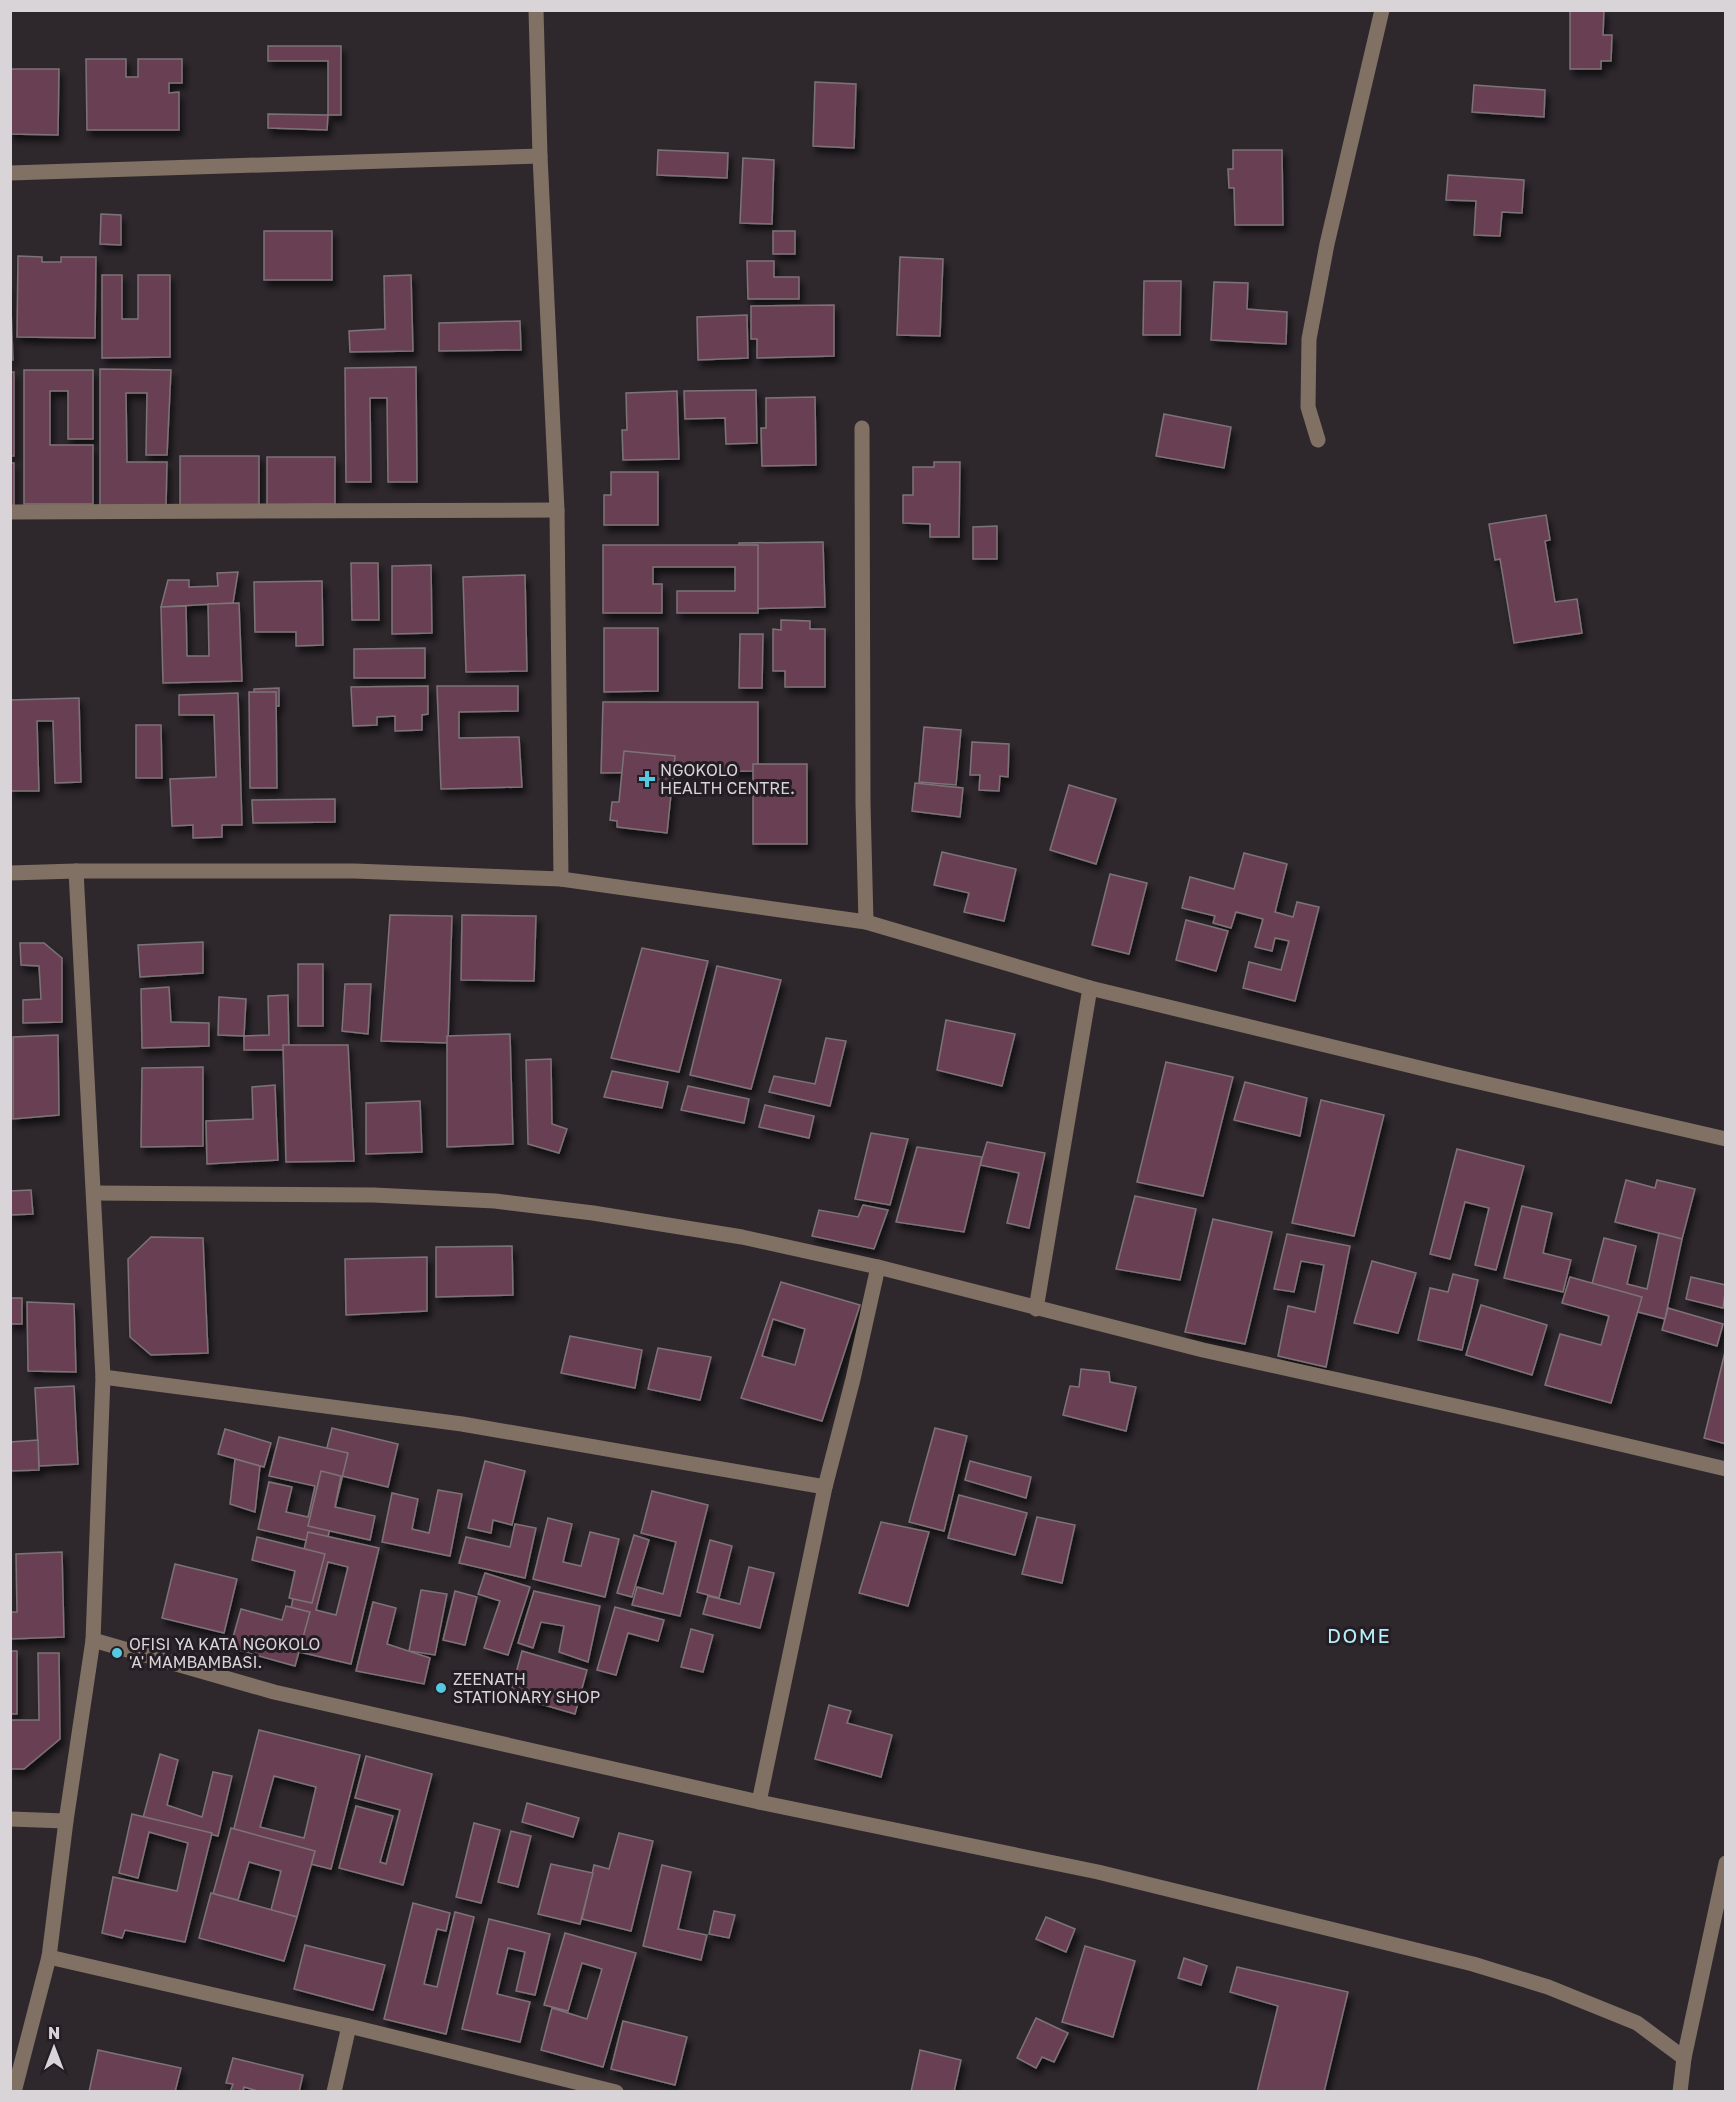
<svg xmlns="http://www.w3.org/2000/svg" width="1736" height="2102" font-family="'Golos Text',sans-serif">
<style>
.building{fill:#694152;stroke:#7d7376;stroke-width:1.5;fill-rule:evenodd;filter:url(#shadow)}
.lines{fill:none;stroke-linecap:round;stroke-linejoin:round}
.minor{stroke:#817165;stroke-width:15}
.poi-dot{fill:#56c9e1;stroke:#241e24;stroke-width:2}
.labels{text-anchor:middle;stroke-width:6;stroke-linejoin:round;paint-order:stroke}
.poi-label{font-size:16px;fill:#d8d4d8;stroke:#241e24;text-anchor:start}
.quarter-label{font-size:20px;letter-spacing:1.5px;fill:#b6effc;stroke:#241e24}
</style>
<defs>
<filter id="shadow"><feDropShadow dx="3.5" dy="6" stdDeviation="3" flood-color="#0009"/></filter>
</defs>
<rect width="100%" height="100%" fill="#2e282d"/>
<g class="building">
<path d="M1570,10H1604L1603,35H1612L1611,61H1601V69H1570Z"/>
<path d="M268,46H341V115H328V61H268Z"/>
<path d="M86,59H126V77H138V59H182V83H169V93L179,92V130H87Z"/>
<path d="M10,69H59L58,135L10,134Z"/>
<path d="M815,82L856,84L854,148L813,146Z"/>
<path d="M1474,85L1545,90L1544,117L1472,112Z"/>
<path d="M268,114L328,115L327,130L268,128Z"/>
<path d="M658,150L728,153L727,178L657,175Z"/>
<path d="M1233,150H1282L1283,225H1235L1234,188H1229L1228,169H1233Z"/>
<path d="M743,158L774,160L772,224L740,223Z"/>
<path d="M1448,175L1524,180L1522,213L1502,212L1500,236L1474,235L1476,201L1446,200Z"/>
<path d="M101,214L121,215V245L100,244Z"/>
<rect x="264" y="231" width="68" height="49"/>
<rect x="773" y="231" width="22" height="23"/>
<path d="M18,256L42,257V262H61V257H96L95,338L17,337Z"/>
<path d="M900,257L943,259L940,336L897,335Z"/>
<path d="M747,261H774V277H799V299H748Z"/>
<path d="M102,275H122V319H138V275H170V357L102,358Z"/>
<path d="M411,275L413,351L350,352L349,331L385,329L384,276Z"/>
<path d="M1144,281H1181L1180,335H1143Z"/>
<path d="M1214,282L1248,283L1247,309L1287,312L1286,344L1211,340Z"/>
<path d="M10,284L13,360H10Z"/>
<path d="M834,305V356L757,358V339H751V306Z"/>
<path d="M747,315L748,358L698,360L697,317Z"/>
<path d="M520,321L521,350L439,351V323Z"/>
<path d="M416,367L417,482H388L387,398H370L371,482H346L345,368Z"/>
<path d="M100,369L171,370L167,455H146L147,393H126L127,462H167L166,507L100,506Z"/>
<path d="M24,370H93V439H68V391H50V445H93V504H24Z"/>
<rect x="10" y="372" width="4" height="84"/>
<path d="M756,390L757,443L726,444L725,418L685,419L684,391Z"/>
<path d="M677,391L679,459L623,460L622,430H627L626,393Z"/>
<path d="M815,397L816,465L762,466L761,428H766V398Z"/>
<path d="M1164,414L1231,427L1224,468L1156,456Z"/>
<rect x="180" y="456" width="79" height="49"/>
<path d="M267,457H335V504L267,505Z"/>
<path d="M934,462H960L959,537H930V524L903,523V495H913V467H934Z"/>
<rect x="10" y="463" width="4" height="43"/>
<path d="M611,472H658V525H604V495H611Z"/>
<path d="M1546,515L1550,540L1545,541L1555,602L1577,599L1582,633L1514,643L1500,559L1495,560L1489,524Z"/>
<path d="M997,526V559H973V527Z"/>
<path d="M823,542L825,607L740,609L739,543Z"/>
<path d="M603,545H758V613H677V591H735V567H653V584H662V613H603Z"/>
<path d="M351,563H378L379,620H352Z"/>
<path d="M431,565L432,633L392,634V566Z"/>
<path d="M238,572L233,603L161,607L168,580H189V587L218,586L217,573Z"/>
<path d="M525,575L527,671L466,672L463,577Z"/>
<path d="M322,581L323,645L296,646V632H255L254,582Z"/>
<path d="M239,603L242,681L163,683L161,607L186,606L187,656H209L208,604Z"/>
<path d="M781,620L810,621V629H825V687H785V671H773V629L781,630Z"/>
<path d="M604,628H658V691L604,692Z"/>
<path d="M740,634H763L762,688H739Z"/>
<path d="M425,648V678H354V649Z"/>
<path d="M428,686V714L422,715V730L395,731V716L377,717V725L353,726L351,687Z"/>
<path d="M437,686H518V711L459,712V738L519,737L522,787L441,789Z"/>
<path d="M279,688V706H254V689Z"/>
<path d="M249,692H276L277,788H250Z"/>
<path d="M238,693L242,825H222V837L193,838V825L172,826L170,779L216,777L214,715H179V695Z"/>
<path d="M79,698L81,782L55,783L53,721H37L39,791H11L10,700Z"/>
<path d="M603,702H758V771L601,773Z"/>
<path d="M136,725H161L162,778H136Z"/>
<path d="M924,727L961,730L956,785L919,782Z"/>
<path d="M972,742L1009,744L1008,777L1000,776L999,791L979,790L980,775H970Z"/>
<path d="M624,751L675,756L667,833L617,827V821L610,820L612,802H619Z"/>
<rect x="753" y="764" width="54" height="80"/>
<path d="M915,783L963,788L960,817L912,811Z"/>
<path d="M1069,785L1116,799L1096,864L1050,850Z"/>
<path d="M335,799V822L253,823L252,800Z"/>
<path d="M942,852L1016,869L1004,921L964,912L969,893L934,885Z"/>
<path d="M1244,853L1287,864L1275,912L1293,917L1297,902L1319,907L1295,1001L1243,988L1249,962L1281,970L1289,941L1275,938L1272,951L1255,947L1263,919L1236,912L1231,928L1213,923L1215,916L1182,908L1190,877L1234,889Z"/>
<path d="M1110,874L1147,883L1129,954L1092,945Z"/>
<path d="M390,915L452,916L448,1043L381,1041Z"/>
<path d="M462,915L536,916L534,981L461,980Z"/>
<path d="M1186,920L1228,931L1216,971L1176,960Z"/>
<path d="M203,942V973L140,977L138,945Z"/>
<path d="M20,943H44L62,958V1022L23,1023V1000L41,999L39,966L21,965Z"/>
<path d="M642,948L708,961L679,1072L611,1058Z"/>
<rect x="298" y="964" width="25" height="62"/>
<path d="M717,966L781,980L751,1089L690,1075Z"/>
<path d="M345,984H371L368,1034L342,1031Z"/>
<path d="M169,987L171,1022L209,1023V1046L142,1048L141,989Z"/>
<path d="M288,995L289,1050H244V1036L269,1035L268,996Z"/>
<path d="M219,997L246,999L244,1036L218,1035Z"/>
<path d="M946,1020L1015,1034L1002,1086L937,1070Z"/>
<path d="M510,1034L513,1144L447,1147V1036Z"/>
<path d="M58,1035L59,1115L13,1119V1037Z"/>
<path d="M826,1038L846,1041L830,1106L769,1092L774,1076L815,1084Z"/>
<path d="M283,1045H348L354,1161L286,1162Z"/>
<path d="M551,1059L552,1124L567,1129L559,1153L528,1144L526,1060Z"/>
<path d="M1166,1062L1233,1077L1203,1196L1137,1182Z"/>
<path d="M203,1067V1146L141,1147L142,1068Z"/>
<path d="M612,1071L668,1082L662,1108L604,1097Z"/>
<path d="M1245,1082L1307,1098L1300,1136L1234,1120Z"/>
<path d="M275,1085L278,1160L207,1164L206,1121L253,1119L252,1087Z"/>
<path d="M688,1086L749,1099L744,1123L681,1110Z"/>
<path d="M1321,1100L1384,1115L1354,1236L1292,1223Z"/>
<path d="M420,1101L422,1152L366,1154V1103Z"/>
<path d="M765,1105L814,1116L809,1138L759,1127Z"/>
<path d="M871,1133L908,1139L890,1205L855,1199Z"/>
<path d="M987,1142L1045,1153L1029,1228L1007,1223L1019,1173L980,1165Z"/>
<path d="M917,1147L982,1157L964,1232L896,1222Z"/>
<path d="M1457,1149L1524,1166L1496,1270L1475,1265L1489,1208L1465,1202L1450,1259L1430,1254Z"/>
<path d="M1626,1180L1655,1188L1657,1180L1695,1189L1682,1239L1615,1222Z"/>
<path d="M31,1190L33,1214L10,1215V1191Z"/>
<path d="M1135,1196L1196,1209L1180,1280L1116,1269Z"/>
<path d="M863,1205L888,1210L874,1249L812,1236L819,1210L858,1217Z"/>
<path d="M1522,1206L1552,1213L1543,1253L1571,1260L1563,1292L1504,1278Z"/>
<path d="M1213,1219L1272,1232L1245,1344L1185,1332Z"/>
<path d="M1659,1233L1682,1239L1665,1319L1588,1299L1604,1238L1636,1246L1627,1284L1647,1289Z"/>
<path d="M1287,1234L1350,1246L1326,1367L1278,1356L1288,1306L1315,1312L1324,1265L1301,1261L1294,1292L1274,1289Z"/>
<path d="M151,1237L203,1238L208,1353L151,1355L130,1337L128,1259Z"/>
<path d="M512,1246L513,1295L436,1297V1247Z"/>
<path d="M427,1257V1311L346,1315L345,1259Z"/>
<path d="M1372,1261L1416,1273L1398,1333L1354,1323Z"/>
<path d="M1453,1274L1478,1280L1462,1350L1418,1340L1430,1288L1448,1292Z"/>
<path d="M1570,1277L1642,1297L1611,1403L1545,1385L1560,1334L1601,1345L1609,1316L1562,1303Z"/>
<path d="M1691,1277L1726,1285L1723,1308L1686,1299Z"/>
<path d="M781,1282L860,1305L822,1421L741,1398ZM773,1319L805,1329L795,1365L762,1356Z"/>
<rect x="10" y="1298" width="12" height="26"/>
<path d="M27,1302L74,1304L76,1372L28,1371Z"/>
<path d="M1481,1305L1547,1325L1532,1375L1466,1355Z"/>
<path d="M1668,1308L1723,1324L1717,1346L1662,1330Z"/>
<path d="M570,1336L642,1350L635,1388L561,1373Z"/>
<path d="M658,1348L711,1357L700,1400L648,1389Z"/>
<path d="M1726,1348V1444L1704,1438Z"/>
<path d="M1081,1369L1109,1372L1110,1382L1136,1387L1126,1431L1063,1415L1070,1386L1079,1387Z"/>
<path d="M74,1386L78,1464L39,1466L35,1388Z"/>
<path d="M332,1428L398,1444L388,1487L321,1471Z"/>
<path d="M935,1428L967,1436L944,1531L909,1522Z"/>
<path d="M225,1429L271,1443L264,1467L218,1454Z"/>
<path d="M279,1437L348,1453L326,1545L258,1529L269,1482L292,1487L286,1512L308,1517L315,1486L269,1476Z"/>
<path d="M38,1440L39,1470L10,1471V1442Z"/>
<path d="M235,1459L260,1466L255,1512L230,1504Z"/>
<path d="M485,1461L525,1471L512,1525L493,1520L491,1533L468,1528Z"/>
<path d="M970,1461L1031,1477L1026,1498L965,1480Z"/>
<path d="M321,1471L341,1476L335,1507L375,1516L370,1540L308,1526Z"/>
<path d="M438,1490L462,1494L450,1556L382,1542L392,1493L418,1499L412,1529L429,1533Z"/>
<path d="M652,1491L708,1505L680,1616L632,1605L637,1587L663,1594L676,1542L641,1533Z"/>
<path d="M959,1495L1027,1513L1015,1555L948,1538Z"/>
<path d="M1037,1517L1075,1525L1062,1583L1022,1574Z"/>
<path d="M548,1518L572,1524L563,1562L581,1566L590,1532L619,1539L605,1597L533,1579Z"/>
<path d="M881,1522L929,1532L908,1606L859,1593Z"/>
<path d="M515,1524L536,1528L525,1578L459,1563L466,1537L510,1547Z"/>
<path d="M308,1532L379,1548L351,1664L282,1648ZM328,1562L348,1567L336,1615L316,1610Z"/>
<path d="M634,1535L649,1540L632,1597L617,1593Z"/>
<path d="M257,1537L325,1554L312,1603L289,1598L295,1571L252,1560Z"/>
<path d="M710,1540L732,1546L719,1598L697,1592Z"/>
<path d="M62,1552L64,1637L10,1639V1612H17L16,1554Z"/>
<path d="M175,1564L237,1579L224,1633L162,1618Z"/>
<path d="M749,1567L774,1573L760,1628L703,1614L708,1596L740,1604Z"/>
<path d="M485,1573L530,1587L508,1655L484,1648L500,1601L478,1594Z"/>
<path d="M421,1590L447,1594L435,1655L409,1651Z"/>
<path d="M455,1591L477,1597L465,1645L443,1640Z"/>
<path d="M534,1591L600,1606L588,1662L559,1652L564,1626L541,1622L533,1648L518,1643Z"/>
<path d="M373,1602L396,1608L387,1644L430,1658L424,1684L356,1671Z"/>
<path d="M286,1606L310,1612L295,1666L230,1648L241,1609L282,1620Z"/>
<path d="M615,1607L664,1620L658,1641L628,1633L616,1675L597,1670Z"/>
<path d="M691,1629L713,1635L703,1672L681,1667Z"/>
<rect x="10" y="1651" width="7" height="63"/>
<path d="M522,1651L587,1670L575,1714L510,1695Z"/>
<path d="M38,1653H59L60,1739L24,1769H10V1720H39Z"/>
<path d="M829,1705L851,1711L847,1723L892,1735L881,1777L815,1759Z"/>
<path d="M259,1730L360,1755L331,1869L230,1844ZM274,1776L316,1787L304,1838L260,1827Z"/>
<path d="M160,1754L178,1760L167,1805L202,1817L213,1772L232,1776L218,1836L143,1818Z"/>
<path d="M366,1756L432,1774L403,1885L339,1868L356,1806L393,1816L380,1862L386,1864L400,1810L355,1798Z"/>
<path d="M527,1803L579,1818L573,1837L522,1822Z"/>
<path d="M132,1814L212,1833L185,1942L125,1930L122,1938L102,1933L113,1877L177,1891L188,1843L149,1832L138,1878L119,1873Z"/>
<path d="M474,1823L500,1830L481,1903L456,1897Z"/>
<path d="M231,1828L315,1851L297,1917L271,1910L281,1871L249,1862L238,1900L213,1894Z"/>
<path d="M511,1831L531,1836L518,1887L498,1882Z"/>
<path d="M619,1833L653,1841L631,1931L582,1919L594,1865L609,1869Z"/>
<path d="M551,1864L593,1873L580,1924L538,1914Z"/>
<path d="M662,1865L691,1872L678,1929L707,1935L701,1960L643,1946Z"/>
<path d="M211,1893L297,1917L284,1961L199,1938Z"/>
<path d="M413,1903L450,1913L446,1931L437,1929L424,1984L437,1987L455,1912L474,1917L446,2034L384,2019Z"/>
<path d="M714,1911L735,1915L729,1938L709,1934Z"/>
<path d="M1046,1917L1075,1929L1066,1952L1036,1939Z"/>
<path d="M489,1919L550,1934L535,1995L516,1991L525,1952L508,1948L497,1994L530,2002L520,2042L462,2029Z"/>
<path d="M565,1933L636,1953L603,2067L541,2050L552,2008L587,2019L602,1969L582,1963L568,2011L544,2005Z"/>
<path d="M305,1945L385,1965L373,2010L294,1989Z"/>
<path d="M1085,1946L1135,1961L1113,2037L1062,2022Z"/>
<path d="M1184,1958L1207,1966L1201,1985L1178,1978Z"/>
<path d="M1237,1967L1348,1992L1324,2092H1257L1278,2006L1230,1992Z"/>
<path d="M1036,2018L1068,2033L1054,2062L1042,2057L1036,2068L1017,2058Z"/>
<path d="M623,2021L687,2037L675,2085L611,2069Z"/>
<path d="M98,2050L181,2068L175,2092H89Z"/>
<path d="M920,2050L961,2060L954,2092H911Z"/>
<path d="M233,2058L303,2075L299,2092H261L244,2087L243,2092H230L233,2084L226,2083Z"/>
</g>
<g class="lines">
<g class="minor">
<path d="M536,10L540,156L557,510L561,879"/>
<path d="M10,173L540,156"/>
<path d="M862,428L863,804L866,922"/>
<path d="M1318,440L1308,407L1309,339L1327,244L1382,10"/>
<path d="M10,512L557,510"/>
<path d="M10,873L76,871H354L561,879L866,922L1090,988L1453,1076L1726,1139"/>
<path d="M95,1193L374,1195L495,1201L593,1213L742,1237L878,1267L1203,1350L1501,1416L1726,1469"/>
<path d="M1036,1309L1090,988"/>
<path d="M103,1377L462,1424L825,1487"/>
<path d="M93,1640L274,1692L759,1802L1098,1872L1473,1964L1548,1987L1637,2023L1684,2058"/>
<path d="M759,1802L825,1487L853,1379L878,1267"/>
<path d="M10,1819L66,1821"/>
<path d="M49,1957L349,2026L616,2092"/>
<path d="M14,2092L49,1957L66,1821L93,1640L103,1377L76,871"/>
<path d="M334,2092L349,2026"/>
<path d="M1680,2092L1684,2058L1726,1863"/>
</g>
</g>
<g class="poi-dot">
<path d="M644 770h6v6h6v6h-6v6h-6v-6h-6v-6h6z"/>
<circle cx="117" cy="1653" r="6"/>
<circle cx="441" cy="1688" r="6"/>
</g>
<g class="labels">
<g class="poi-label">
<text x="660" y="776">NGOKOLO<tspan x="660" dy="18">HEALTH CENTRE.</tspan></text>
<text x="129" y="1650">OFISI YA KATA NGOKOLO<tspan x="129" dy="18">'A' MAMBAMBASI.</tspan></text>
<text x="453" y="1685">ZEENATH<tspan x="453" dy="18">STATIONARY SHOP</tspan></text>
</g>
<g class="quarter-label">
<text x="1359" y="1643">DOME</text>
</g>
</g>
<rect width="1736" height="2102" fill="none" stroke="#d8d4d8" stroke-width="24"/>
<g transform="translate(54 2048)" stroke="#241e24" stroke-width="4.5" paint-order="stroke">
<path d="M0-4.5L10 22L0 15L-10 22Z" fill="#d8d4d8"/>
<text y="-9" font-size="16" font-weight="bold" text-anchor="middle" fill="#d8d4d8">N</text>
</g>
</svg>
